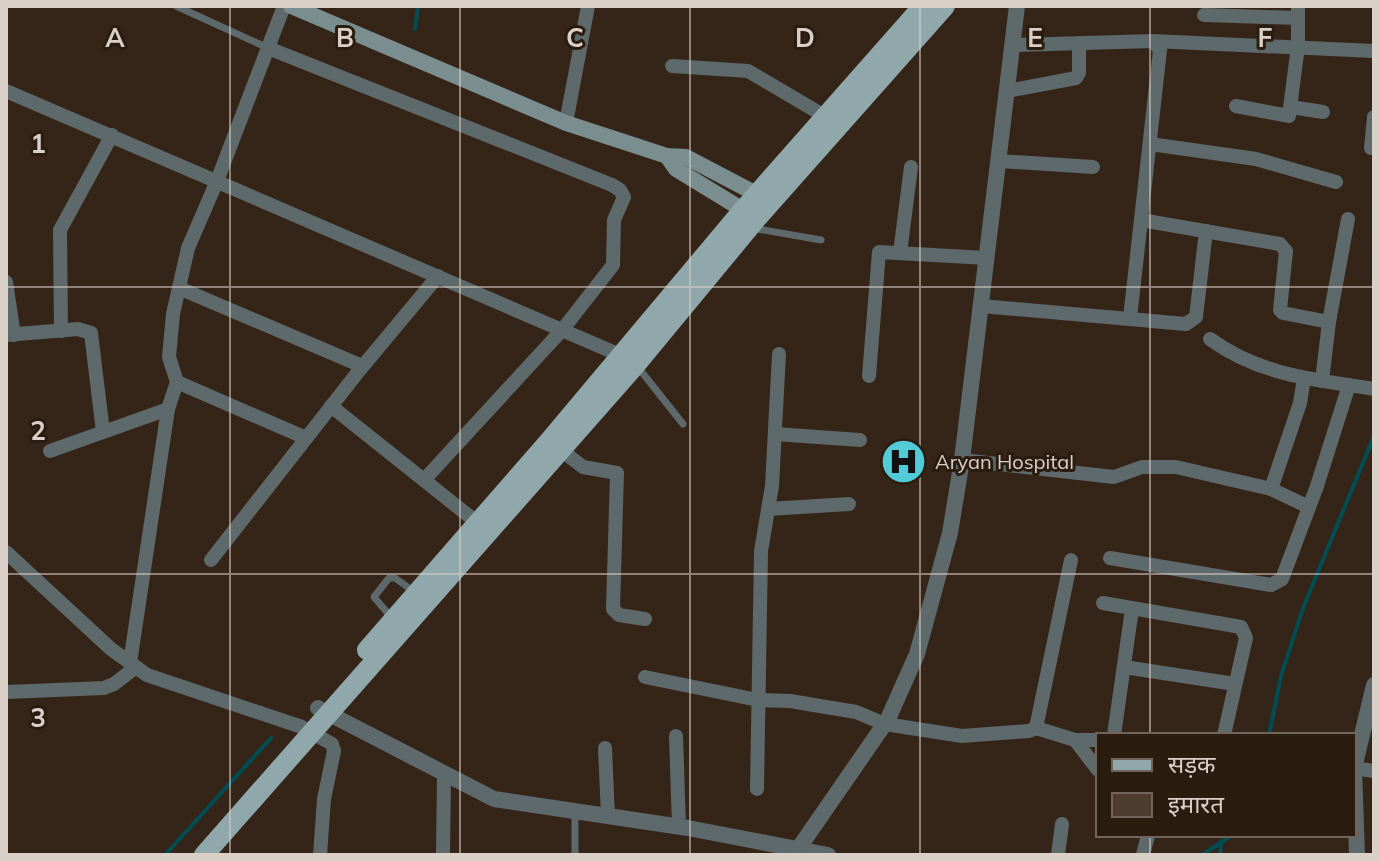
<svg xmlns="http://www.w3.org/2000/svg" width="1380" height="861" font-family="Mulish,'Noto Sans Devanagari',sans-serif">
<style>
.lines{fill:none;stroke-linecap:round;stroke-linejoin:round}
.stream{stroke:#004d54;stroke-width:4}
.building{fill:#4d3c2f}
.service{stroke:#5d696a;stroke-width:7}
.minor{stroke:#5d696a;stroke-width:14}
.tertiary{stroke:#5d696a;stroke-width:16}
.secondary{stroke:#7a8d8f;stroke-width:16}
.primary{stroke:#90a8ab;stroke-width:20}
.grid{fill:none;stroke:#dbd0c8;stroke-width:2;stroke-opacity:0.55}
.labels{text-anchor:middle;stroke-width:6;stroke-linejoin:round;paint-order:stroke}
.poi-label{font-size:20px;fill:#dbd0c8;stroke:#2b1c10;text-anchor:start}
.grid-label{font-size:26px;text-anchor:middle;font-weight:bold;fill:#dbd0c8;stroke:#2b1c10;stroke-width:6;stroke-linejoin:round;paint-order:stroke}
</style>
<rect width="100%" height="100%" fill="#352519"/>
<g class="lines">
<g class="stream">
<path d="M415,29L418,6"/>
<path d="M1269,735L1281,676L1303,608L1374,436"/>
<path d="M165,855L271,738"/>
<path d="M1202,855L1232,835"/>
<path d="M1220,855L1221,842"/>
</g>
</g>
<path class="building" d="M895,441L917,443L914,474H908V479L891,477Z"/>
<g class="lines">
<g class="service">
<path d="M176,6L268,48"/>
<path d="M752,228L821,240"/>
<path d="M637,366L683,424"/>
<path d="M391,617L374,597L389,578H395L416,593"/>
<path d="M575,813V855"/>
</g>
<g class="minor">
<path d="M284,6L217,181L188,248L173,314L169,357L177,382L306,438"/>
<path d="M1204,15L1298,18"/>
<path d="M1153,41L1374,51"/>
<path d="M1012,45L1153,41L1160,50L1130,318"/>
<path d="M268,48L612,185L620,190L624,197L614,220L613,265L563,329L424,480"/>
<path d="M672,66L748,71L833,121"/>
<path d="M6,91L627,358"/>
<path d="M1007,91L1076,78L1079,73V43"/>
<path d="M1236,106L1289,116L1298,46V6"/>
<path d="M1291,107L1323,112"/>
<path d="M566,123L588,6"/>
<path d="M1150,144L1256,159L1336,182"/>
<path d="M1371,148L1374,117"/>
<path d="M1000,161L1093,167"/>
<path d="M1141,220L1280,244L1286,251L1280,310L1283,313L1329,322"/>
<path d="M900,253L911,167"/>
<path d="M6,282L14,335"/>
<path d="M179,288L362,366"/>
<path d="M981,306L1186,324L1196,317L1206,231"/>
<path d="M61,331L60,230L112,135"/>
<path d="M6,335L78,329L91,333L103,432"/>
<path d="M1210,339C1261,376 1314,379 1374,389"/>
<path d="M869,376L879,252L987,258"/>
<path d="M1322,381L1329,322L1348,219"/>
<path d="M331,406L484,528"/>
<path d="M775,434L860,440"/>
<path d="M556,446L583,467L617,473L613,609L619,615L645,619"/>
<path d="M50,451L168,409"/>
<path d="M962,460L1114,477L1142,467H1176L1271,489L1309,507"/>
<path d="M1271,489L1300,403L1304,378"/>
<path d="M768,509L849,504"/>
<path d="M6,552L111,649L147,675L302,727L332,744L334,751L324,799L320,855"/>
<path d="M1110,558L1271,585L1282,579L1317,486L1349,385"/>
<path d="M211,560L358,372L438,276"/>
<path d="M1103,603L1241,627L1246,638L1224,735"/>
<path d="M130,663L168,409L177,382"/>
<path d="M1124,667L1235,684"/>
<path d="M645,677L758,700L790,701L856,712L885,724L962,736L1029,731L1036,728L1071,560"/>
<path d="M6,692L104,688L114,684L136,667"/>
<path d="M1036,728L1075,740H1098"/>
<path d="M1114,735L1132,609"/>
<path d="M676,736L679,827"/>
<path d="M1075,740L1098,770"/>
<path d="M605,748L608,816"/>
<path d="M1354,768L1374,771"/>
<path d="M757,789L761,551L772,486L779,354"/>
<path d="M443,855L444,773"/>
<path d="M1058,855L1062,824"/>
<path d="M1143,855L1148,835"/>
</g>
<g class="tertiary">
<path d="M318,708L494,799L688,828L828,855"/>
<path d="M794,855L888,719L917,654L950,533L962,460L1017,6"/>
<path d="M1357,855L1354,768L1374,685"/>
</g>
<g class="secondary">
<path d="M291,6L566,123L667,156L686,157L766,199"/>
<path d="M667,156L676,169L753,216"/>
</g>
<g class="primary">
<path d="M367,650L550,440L743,210L923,6"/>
<path d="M204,855L634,367L757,218L945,6"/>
</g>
</g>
<path class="grid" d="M230,6V855M460,6V855M690,6V855M920,6V855M1150,6V735M6,287H1374M6,574H1374M1150,835V855"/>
<defs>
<symbol id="hospital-disc" viewBox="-11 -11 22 22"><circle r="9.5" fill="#52cbd9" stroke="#2b1c10"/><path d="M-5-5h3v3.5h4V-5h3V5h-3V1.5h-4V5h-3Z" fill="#111"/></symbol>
</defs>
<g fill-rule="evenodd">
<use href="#hospital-disc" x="878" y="436" width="51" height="51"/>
</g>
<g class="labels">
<g class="poi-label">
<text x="935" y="469">Aryan Hospital</text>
</g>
</g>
<g class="grid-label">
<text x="115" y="47">A</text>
<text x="345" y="47">B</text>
<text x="575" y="47">C</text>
<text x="805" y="47">D</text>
<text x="1035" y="47">E</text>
<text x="1265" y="47">F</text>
<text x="38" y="153">1</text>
<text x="38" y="440">2</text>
<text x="38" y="727">3</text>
</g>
<rect width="1380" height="861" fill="none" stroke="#dbd0c8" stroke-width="16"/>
<rect x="1096" y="733" width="260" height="104" fill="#2b1c10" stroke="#71645a" stroke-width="2"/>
<rect x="1112" y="759" width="40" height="12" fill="#90a8ab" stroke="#71645a" stroke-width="2"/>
<text x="1168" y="773" font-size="24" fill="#dbd0c8">सड़क</text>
<rect x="1112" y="793" width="40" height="24" fill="#4d3c2f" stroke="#71645a" stroke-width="2"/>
<text x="1168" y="813" font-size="24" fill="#dbd0c8">इमारत</text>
</svg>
